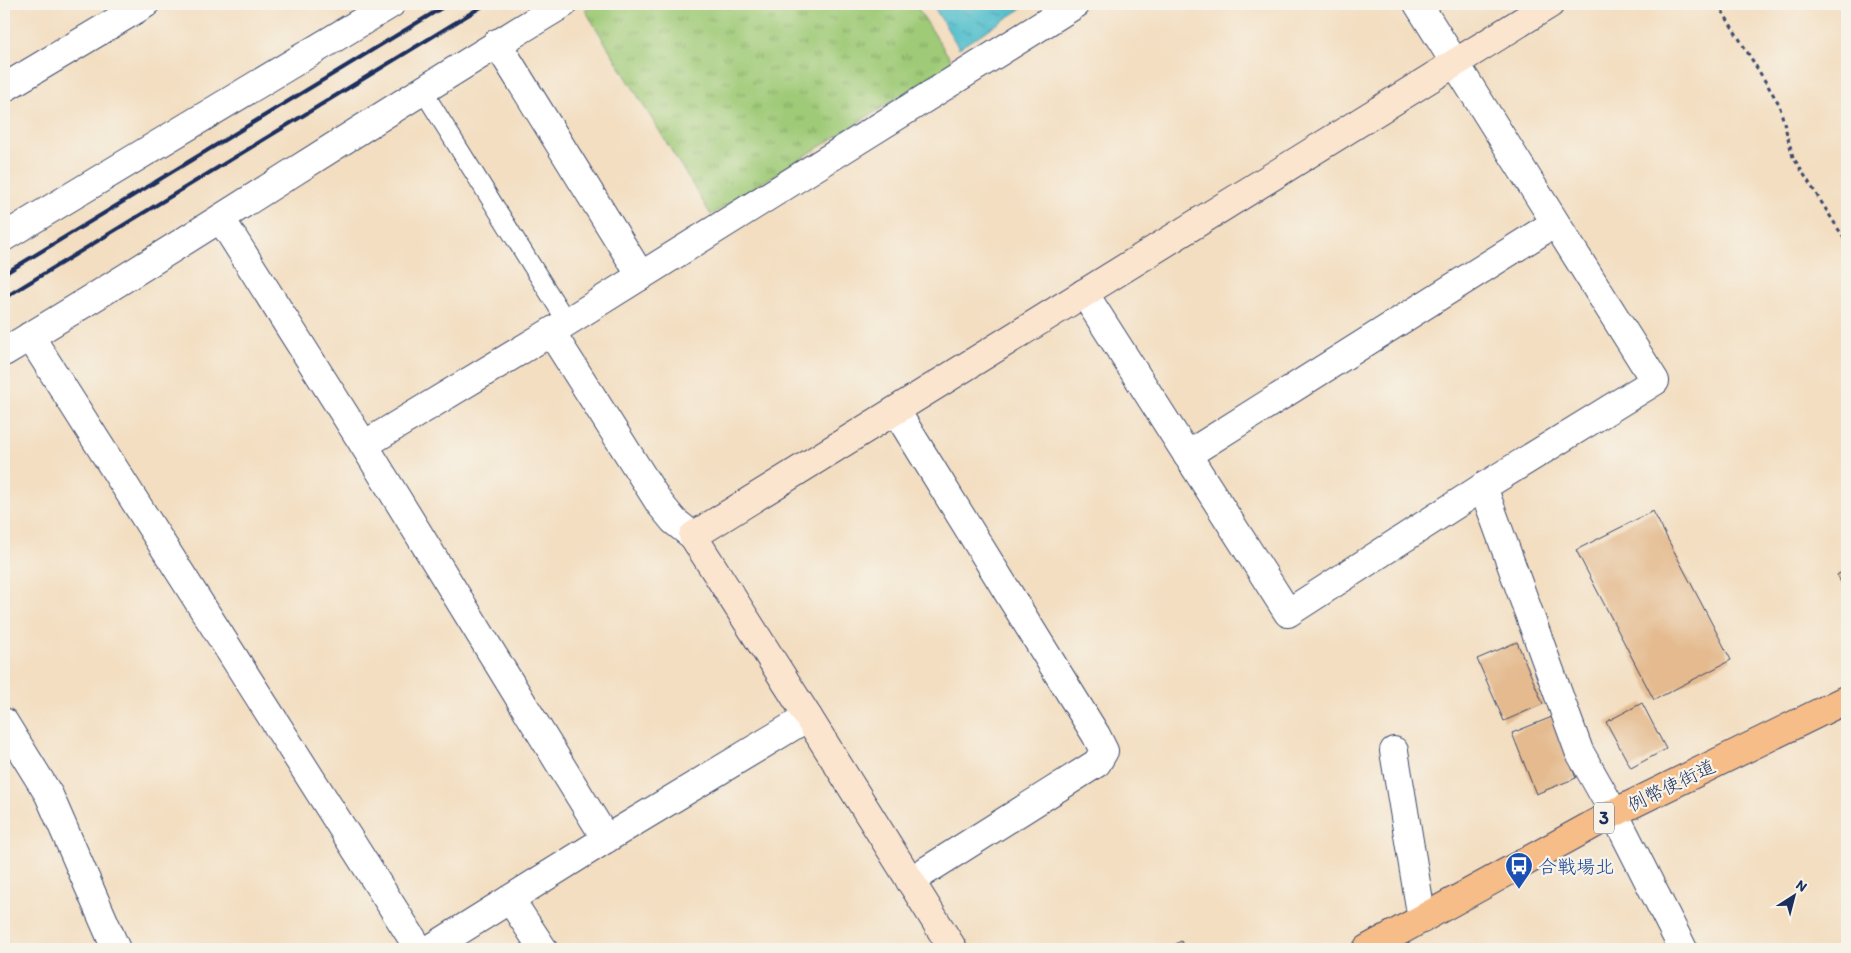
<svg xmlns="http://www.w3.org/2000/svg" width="1851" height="953" font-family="Itim,'Klee One',sans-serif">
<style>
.park{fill:url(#park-tufts);stroke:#5d7c6a}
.water{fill:url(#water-ripples);stroke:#387896}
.building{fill:#e4ba8e}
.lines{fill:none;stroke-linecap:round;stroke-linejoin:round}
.lane-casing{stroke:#3b496d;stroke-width:20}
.street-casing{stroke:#3b496d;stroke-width:30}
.secondary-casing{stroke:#3b496d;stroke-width:30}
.primary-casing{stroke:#3b496d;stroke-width:30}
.path{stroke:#3b496d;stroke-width:3;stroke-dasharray:4 4;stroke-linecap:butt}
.lane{stroke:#fff;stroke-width:18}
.street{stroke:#fff;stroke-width:28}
.secondary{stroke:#fce5cf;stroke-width:28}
.primary{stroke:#f7bd88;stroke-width:28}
.rail{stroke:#1b2f5e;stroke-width:4}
.labels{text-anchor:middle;stroke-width:4.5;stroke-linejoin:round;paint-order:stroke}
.shield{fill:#f7f3e8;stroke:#5d6a87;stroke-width:1}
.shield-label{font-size:18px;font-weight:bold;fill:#1b2f5e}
.street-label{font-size:19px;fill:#1b2f5e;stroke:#f7f3e8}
.transit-label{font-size:19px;fill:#164399;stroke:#f7f3e8;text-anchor:start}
</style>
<defs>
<pattern id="park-tufts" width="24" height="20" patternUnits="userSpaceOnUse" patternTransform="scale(1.25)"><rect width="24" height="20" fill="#9fca77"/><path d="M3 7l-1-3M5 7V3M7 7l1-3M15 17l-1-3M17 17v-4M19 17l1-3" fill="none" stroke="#81a465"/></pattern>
<pattern id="water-ripples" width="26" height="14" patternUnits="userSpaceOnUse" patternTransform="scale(1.25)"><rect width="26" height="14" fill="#54c0cd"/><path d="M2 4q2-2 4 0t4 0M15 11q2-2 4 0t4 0" fill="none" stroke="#459caa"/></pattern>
</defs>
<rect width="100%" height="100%" fill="#f7f3e8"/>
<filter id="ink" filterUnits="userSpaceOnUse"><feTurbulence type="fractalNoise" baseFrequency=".02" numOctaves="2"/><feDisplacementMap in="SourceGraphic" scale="10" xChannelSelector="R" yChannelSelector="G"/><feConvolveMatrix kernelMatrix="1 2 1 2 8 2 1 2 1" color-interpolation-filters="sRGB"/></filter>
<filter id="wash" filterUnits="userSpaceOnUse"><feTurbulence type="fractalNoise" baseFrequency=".0096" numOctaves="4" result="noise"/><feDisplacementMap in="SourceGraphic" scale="20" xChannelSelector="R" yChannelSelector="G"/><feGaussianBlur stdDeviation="1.12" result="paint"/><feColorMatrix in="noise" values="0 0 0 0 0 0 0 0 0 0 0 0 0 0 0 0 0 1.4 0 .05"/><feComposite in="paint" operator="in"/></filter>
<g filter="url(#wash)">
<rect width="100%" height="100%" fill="#f3dec1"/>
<path class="park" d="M595,4H915L953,63L711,215L585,10Z"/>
<path class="water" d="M932,4H1029L959,48Z"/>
<g id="blocks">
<g class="building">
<path d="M1653,511L1731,660L1654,700L1576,550Z"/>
<path d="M1847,569V593L1837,575Z"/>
<path d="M1517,642L1543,704L1504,721L1477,659Z"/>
<path d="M1642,703L1666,749L1631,768L1606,722Z"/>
<path d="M1552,717L1576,778L1536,794L1512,733Z"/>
<path d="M1181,941L1186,949H1167Z"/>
</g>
</g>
</g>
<g filter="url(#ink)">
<use href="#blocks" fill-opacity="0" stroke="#3b496d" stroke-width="1"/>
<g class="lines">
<defs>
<path id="lane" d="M423,91L567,322"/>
<g id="street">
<path d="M497,43L641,276"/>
<path d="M4,88L145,4"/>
<path d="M221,219L364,445L606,839"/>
<path d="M4,237L391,4"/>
<path d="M1084,293L1288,613L1483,487L1655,381L1418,4"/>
<path d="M551,332L660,504L674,521L693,536"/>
<path d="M30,336L419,949"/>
<path d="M4,352C192,240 375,117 563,4"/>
<path d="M896,411L1096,735L1104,751L1097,763L910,881"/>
<path d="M364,445L551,332L1076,4"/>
<path d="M1187,455L1555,223"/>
<path d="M1483,487L1579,751L1614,813L1683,949"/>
<path d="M4,722L49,795L116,949"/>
<path d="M1394,751L1422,919"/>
<path d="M510,899L543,949"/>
<path d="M430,949L606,839L808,717"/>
</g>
<path id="secondary" d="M953,949L808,717L693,536L1550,4"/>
<path id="primary" d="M1367,949L1614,813L1847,699"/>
</defs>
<use href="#lane" class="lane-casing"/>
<use href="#street" class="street-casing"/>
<use href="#secondary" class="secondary-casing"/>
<use href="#primary" class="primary-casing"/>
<path class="path" d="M1718,4L1779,104L1793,157L1847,243"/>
<use href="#lane" class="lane"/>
<use href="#street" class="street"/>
<use href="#secondary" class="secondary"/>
<use href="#primary" class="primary"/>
<g class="rail">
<path d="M4,274L448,4"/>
<path d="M4,298L486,4"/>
</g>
</g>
</g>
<defs>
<symbol id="bus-pin" viewBox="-11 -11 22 30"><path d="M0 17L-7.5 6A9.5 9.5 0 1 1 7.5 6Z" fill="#1a4fb4" stroke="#f7f3e8"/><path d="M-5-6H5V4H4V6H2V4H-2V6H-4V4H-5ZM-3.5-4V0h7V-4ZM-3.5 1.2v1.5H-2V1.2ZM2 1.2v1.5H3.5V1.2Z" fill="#fff"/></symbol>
</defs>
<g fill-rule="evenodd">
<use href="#bus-pin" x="1503" y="850" width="32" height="43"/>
</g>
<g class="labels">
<rect class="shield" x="1594" y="802.5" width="20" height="31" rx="4"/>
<g class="shield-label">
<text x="1604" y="824">3</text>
</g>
<g class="street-label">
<text transform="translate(1671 785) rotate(-26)" y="7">例幣使街道</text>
</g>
<g class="transit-label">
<text x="1538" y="873">合戦場北</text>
</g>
</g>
<rect width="1851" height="953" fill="none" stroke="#f7f3e8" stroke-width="20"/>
<g transform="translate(1794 896) rotate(36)" stroke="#f7f3e8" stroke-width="4" paint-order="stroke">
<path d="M0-4L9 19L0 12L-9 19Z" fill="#1b2f5e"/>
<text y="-8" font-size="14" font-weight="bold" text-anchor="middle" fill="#1b2f5e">N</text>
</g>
</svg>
